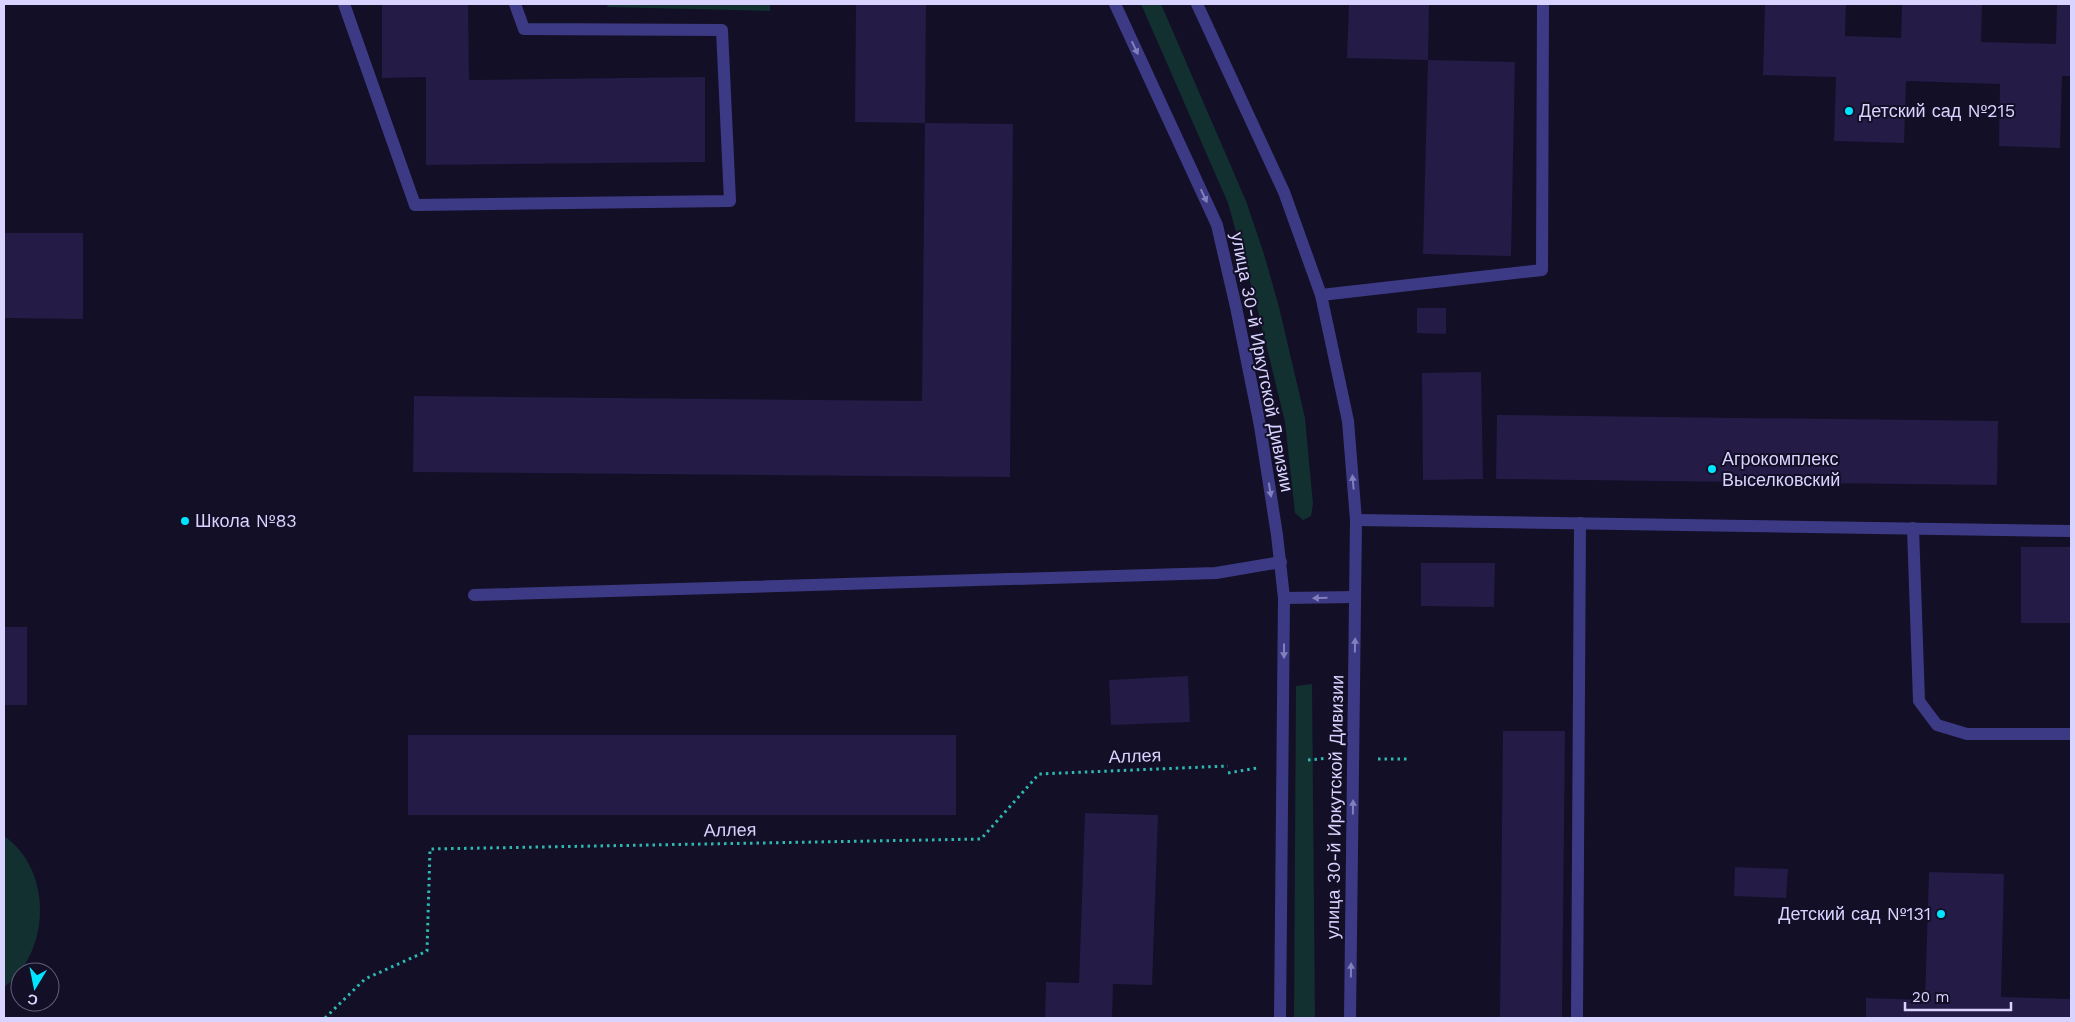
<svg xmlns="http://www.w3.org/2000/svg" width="2075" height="1022" font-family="'Work Sans',sans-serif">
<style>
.green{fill:#12302f}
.building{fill:#241b47}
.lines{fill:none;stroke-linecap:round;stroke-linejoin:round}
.path{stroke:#2fb8b0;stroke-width:3;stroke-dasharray:2.5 4;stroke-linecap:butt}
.service{stroke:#3d3a85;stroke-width:12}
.tertiary{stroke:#3d3a85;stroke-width:12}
.oneway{fill:#837fbc}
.poi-dot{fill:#00e5ff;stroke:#130f26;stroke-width:2}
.labels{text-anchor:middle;stroke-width:4;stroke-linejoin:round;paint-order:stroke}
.poi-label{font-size:18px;fill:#d9d4ff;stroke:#130f26;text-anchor:start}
.street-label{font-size:18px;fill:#d9d4ff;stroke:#130f26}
</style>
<rect width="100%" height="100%" fill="#130f26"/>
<g class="green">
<path d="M608,4H770V11L607,7Z"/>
<path d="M1141,4H1161L1246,201L1264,254L1279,307L1305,418L1313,504L1311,516L1303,520L1295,513L1285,422L1256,303L1228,203Z"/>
<path d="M1312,684L1315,1018H1294L1296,686Z"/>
<path d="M4,836C53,870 51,952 4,987Z"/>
</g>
<g class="building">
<path d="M382,4H468L469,80L705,77V162L426,165V77L382,78Z"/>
<path d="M856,4H926L925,123L855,122Z"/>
<path d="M1349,4H1429L1428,60L1347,58Z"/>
<path d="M1765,4H1846L1845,36L1901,38L1902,4H1982L1981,42L2056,44L2057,4H2071V76H2062L2060,148L1999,146L2000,84L1906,81L1904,143L1834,141L1836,77L1763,75Z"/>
<path d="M1428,60L1515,62L1511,256L1423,254Z"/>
<path d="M925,123L1013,124L1010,477L413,472L414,396L922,401Z"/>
<path d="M4,233H83V319L4,318Z"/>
<path d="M1417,308H1446V334L1417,333Z"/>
<path d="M1481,372L1483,479L1423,480L1422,373Z"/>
<path d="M1497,415L1998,421L1997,485L1496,479Z"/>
<rect x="2021" y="547" width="50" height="76"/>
<path d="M1421,563H1495L1494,607L1421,606Z"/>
<rect x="4" y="627" width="23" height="78"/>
<path d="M1188,676L1190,722L1111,725L1109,680Z"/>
<path d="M1503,731H1565L1562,1018H1500Z"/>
<rect x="408" y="735" width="548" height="80"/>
<path d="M1085,813L1158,815L1152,985L1113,984L1112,1018H1045L1046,982L1079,983Z"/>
<path d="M1735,867L1788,869L1786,898L1734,896Z"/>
<path d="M1929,872L2004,874L2001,997L2071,999V1018H1866V998L1925,1000Z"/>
</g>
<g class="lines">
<g class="path">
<path d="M1378,759H1410"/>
<path d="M1308,760L1329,758"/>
<path d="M1228,773L1257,768"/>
<path d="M325,1018L365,979L427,951L430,849L981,839L1039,774L1228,766"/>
</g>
<g class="service">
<path d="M344,4L415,205L730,201L722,30L524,29L515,4"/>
<path d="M1321,295L1542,270L1543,4"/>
<path d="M1356,520L2071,531"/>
<path d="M1913,528L1919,701L1937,725L1967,734H2071"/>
<path d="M474,595L1216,573L1281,562"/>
<path d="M1577,1018L1580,523"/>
</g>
<g class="tertiary">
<path d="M1115,4L1217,225L1236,307L1260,426L1277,535L1284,598L1280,1018"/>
<path d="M1197,4L1284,192L1321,295L1348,421L1356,520L1350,1018"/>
<path d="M1284,598L1355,597"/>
</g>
</g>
<defs><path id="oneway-solid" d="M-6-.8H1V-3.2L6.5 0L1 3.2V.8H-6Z" transform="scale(1.25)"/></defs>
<g class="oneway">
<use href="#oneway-solid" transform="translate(1135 48) rotate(65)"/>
<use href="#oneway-solid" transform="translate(1204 196) rotate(65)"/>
<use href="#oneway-solid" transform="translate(1353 482) rotate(-95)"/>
<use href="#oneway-solid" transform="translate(1270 490) rotate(81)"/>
<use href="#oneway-solid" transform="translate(1320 598) rotate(179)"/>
<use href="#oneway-solid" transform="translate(1355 645) rotate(-89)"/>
<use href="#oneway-solid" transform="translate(1284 651) rotate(90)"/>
<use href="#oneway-solid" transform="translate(1353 807) rotate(-89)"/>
<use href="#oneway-solid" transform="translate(1351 970) rotate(-89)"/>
</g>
<g class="poi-dot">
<circle cx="1849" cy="111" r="5"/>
<circle cx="1712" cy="469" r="5"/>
<circle cx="185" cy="521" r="5"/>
<circle cx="1941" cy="914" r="5"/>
</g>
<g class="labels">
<g class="poi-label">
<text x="1859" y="117">Детский сад №215</text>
<text x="1722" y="465">Агрокомплекс<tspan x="1722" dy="21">Выселковский</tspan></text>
<text x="195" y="527">Школа №83</text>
<text x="1931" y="920" text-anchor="end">Детский сад №131</text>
</g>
<g class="street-label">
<text transform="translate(1262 362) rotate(79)" y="6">улица 30-й Иркутской Дивизии</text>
<text transform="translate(1135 756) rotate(-2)" y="6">Аллея</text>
<text transform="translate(1335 807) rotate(-89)" y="6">улица 30-й Иркутской Дивизии</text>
<text transform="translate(730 830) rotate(-1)" y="6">Аллея</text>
</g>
</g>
<rect width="2075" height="1022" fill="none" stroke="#d9d4ff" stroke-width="10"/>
<g transform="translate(35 987) rotate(190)"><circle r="24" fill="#130f26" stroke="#625e7d"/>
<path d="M0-4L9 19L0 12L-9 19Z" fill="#00e5ff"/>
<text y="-8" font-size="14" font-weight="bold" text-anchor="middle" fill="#d9d4ff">С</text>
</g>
<path d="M1905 1002v8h106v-8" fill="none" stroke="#d9d4ff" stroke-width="2.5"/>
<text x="1912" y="1002" font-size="15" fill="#d9d4ff" stroke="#130f26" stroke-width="4" paint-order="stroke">20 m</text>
</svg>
